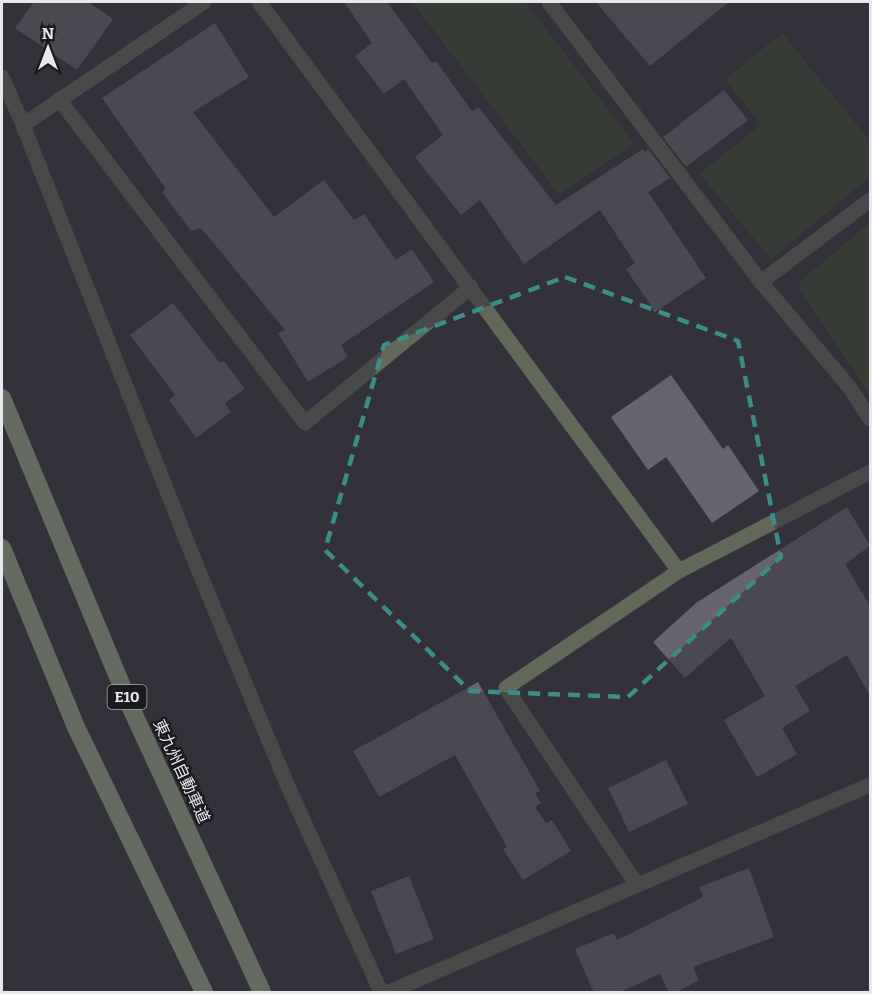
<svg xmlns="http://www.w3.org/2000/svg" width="872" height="994" font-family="Bitter,'Noto Sans JP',serif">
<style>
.park{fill:#3e4931}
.building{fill:#66646d}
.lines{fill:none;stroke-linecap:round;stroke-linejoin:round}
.minor{stroke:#62695b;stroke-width:15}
.highway{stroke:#a1b190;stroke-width:18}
.marked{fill:none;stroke:#3b8d87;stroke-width:4.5;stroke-dasharray:12 8;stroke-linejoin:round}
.labels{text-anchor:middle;stroke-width:5;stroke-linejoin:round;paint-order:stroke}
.shield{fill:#1b1a1e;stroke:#abaaaf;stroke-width:1.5}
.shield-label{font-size:15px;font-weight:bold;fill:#e9e8ed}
.street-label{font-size:16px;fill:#e9e8ed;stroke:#1b1a1e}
</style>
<rect width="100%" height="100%" fill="#33323a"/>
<g class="park">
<path d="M412,2H525L634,143L559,194Z"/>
<path d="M782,33L870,141V177L771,259L700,174L761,124L725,80Z"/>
<path d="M870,223V395L800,291V283L806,276Z"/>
</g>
<g class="building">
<path d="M34,2H88L113,19L77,70L15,28Z"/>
<path d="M344,2H387L432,63L436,61L472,111L478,107L556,205L643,149L645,152L648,149L670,178L648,192L706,278L655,312L626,269L635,263L600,210L524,264L480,200L461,215L415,157L443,135L404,79L384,94L355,56L372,43Z"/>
<path d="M596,2H729L650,66Z"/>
<path d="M215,23L249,77L193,112L274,217L324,180L354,220L364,214L396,260L412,249L434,282L341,345L348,357L308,382L278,333L285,330L201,228L191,231L162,192L166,189L102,98Z"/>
<path d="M724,90L748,120L686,167L663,137Z"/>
<path d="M173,303L220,363L224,361L245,389L225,403L231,412L196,438L169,400L175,395L130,335Z"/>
<path d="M671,375L723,449L728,445L759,491L712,523L666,457L648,470L611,417Z"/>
<path d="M847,507L870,546L845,564L870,606V696L847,655L795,686L810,711L782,728L797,754L757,777L724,720L765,696L731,638L685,678L653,642L696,603Z"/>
<path d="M478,682L540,791L535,793L541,803L535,807L546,823L552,820L571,851L523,880L503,849L507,847L455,755L379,797L353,751Z"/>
<path d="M666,760L688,804L629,832L608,788Z"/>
<path d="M749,868L774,937L693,967L699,980L675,993H669L660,974L618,993H594L575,949L614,933L617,940L703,897L699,887Z"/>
<path d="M409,876L434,939L396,954L371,891Z"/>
</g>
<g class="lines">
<g class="minor">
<path d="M259,2L679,571"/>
<path d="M549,2L761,282L850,388L870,419"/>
<path d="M2,77L23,125L195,562L286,782L381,992"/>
<path d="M59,99L305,423L471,287"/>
<path d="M23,125L204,2"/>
<path d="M761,282L870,200"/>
<path d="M637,885L506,688L679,571L870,472"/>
<path d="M389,992L870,785"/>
</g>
<g class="highway">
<path d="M2,398L131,708L262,992"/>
<path d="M2,548L76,727L204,992"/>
</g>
</g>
<path d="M0 0H872V994H0ZM565,277L738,341L781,557L628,697L470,691L325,550L384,345Z" fill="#33323a" fill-opacity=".55" fill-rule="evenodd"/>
<path class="marked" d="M565,277L738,341L781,557L628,697L470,691L325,550L384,345Z"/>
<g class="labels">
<rect class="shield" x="107.5" y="685" width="39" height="24" rx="4.5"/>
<g class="shield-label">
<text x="127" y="702">E10</text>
</g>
<g class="street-label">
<text transform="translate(182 771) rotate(65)" y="6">東九州自動車道</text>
</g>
</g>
<rect width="872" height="994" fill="none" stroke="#e9e8ed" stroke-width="6"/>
<g transform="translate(48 48)" stroke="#1b1a1e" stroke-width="4.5" paint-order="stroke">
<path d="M0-4.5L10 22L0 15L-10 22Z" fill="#e9e8ed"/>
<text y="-9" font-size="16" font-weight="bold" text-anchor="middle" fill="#e9e8ed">N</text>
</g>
</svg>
